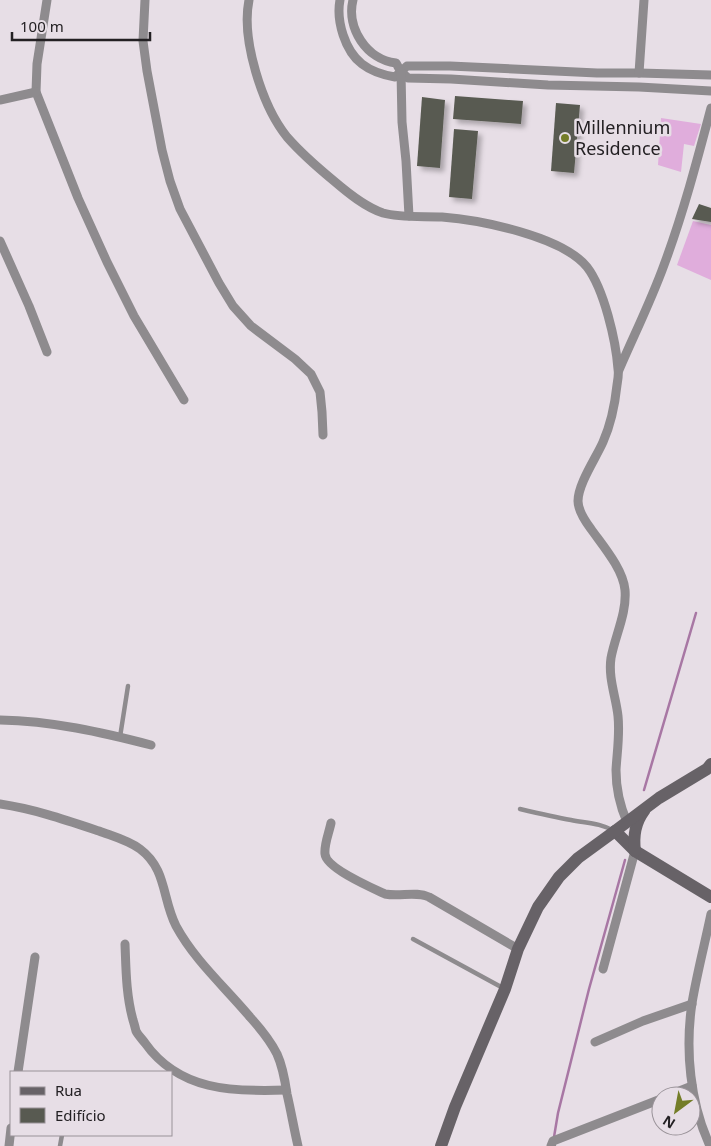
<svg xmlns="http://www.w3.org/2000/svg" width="711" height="1146" font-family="'Noto Sans',sans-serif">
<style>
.green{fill:#e0addc}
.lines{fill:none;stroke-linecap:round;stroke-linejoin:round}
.stream{stroke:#a877a4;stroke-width:2.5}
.building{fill:#585a51;filter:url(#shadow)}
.lane{stroke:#8e8b8e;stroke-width:4.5}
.street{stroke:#8e8b8e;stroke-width:9}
.secondary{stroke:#676267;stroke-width:12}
.poi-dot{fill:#747d28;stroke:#e7dee6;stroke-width:2}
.labels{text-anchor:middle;stroke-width:5;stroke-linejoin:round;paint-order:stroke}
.poi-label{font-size:18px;fill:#232023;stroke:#e7dee6;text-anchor:start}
</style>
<defs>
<filter id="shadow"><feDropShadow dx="4" dy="4" stdDeviation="2.5" flood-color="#0004"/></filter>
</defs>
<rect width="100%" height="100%" fill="#e7dee6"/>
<g class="green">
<path d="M661,118L701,124L694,146L684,144L681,172L658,165Z"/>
<path d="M693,221L711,225V280L677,265Z"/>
</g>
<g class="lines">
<g class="stream">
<path d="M644,790L696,613"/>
<path d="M554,1137L558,1113L589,989L625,860"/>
</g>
</g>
<g class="building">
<path d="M455,96L523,101L521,124L453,119Z"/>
<path d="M422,97L445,100L440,168L417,166Z"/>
<path d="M556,103L580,105L574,173L551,171Z"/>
<path d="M454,129L478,131L472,199L449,197Z"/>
<path d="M699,204L711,208V222L692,219Z"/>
</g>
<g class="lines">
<g class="lane">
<path d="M120,737L128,686"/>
<path d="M520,809C537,813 554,817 571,820C586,823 601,823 614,831"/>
<path d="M413,939L503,988"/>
<path d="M60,1146L62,1135"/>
</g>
<g class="street">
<path d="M47,0L37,64L36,92L78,198L107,262L134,316L184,400"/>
<path d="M145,0L143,41L147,71L162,150L170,181L180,209L219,283L233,306L251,326L295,359L311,374L320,392L322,412L323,435"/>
<path d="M249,0C241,39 262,106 287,137C301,153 317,167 334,181C348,193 365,207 383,213C400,218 424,216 442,217C480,220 562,236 587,267C604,289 616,341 618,369C619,374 618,379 617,385C615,404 611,424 603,442C596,458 578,484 578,501C578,511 585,521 591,529C603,546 623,569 625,590C627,613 615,636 611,658C608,678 616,697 618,716C620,735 617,752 616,770C616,788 620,806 627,822"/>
<path d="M340,0C336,21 345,51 362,64C371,71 383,75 395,77L407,66H450L597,73H639L711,75"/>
<path d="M353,0C346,28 367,60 396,63L401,72L408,78L451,79L548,85L639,87L711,91"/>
<path d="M401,72L402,122L406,161L409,216"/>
<path d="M639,73L644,0"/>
<path d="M0,100L36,92"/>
<path d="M0,241L29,306L47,352"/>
<path d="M619,370C634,335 651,301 664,265C683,214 697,161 711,108"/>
<path d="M0,720C52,721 101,732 151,745"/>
<path d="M0,804C34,809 66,820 99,831C112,836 128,840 140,849C167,869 162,899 176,926C195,961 225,987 250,1017C260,1028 270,1040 277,1054C283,1067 285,1080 287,1094C291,1111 294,1129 298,1146"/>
<path d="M331,823C329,833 324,844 325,854C326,868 372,888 385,894C400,897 416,891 429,897L518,949"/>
<path d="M125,944C126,969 126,995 133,1020C134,1023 135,1027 136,1031C138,1035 142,1039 145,1043C179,1091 233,1092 286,1090"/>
<path d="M603,969L635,851"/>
<path d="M595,1042L643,1021L692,1004"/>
<path d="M18,1072L35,957"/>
<path d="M667,1096L692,1086"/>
<path d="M9,1146L11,1128"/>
<path d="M551,1146L553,1141L661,1099"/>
<path d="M710,1146C690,1103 685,1050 692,1003C697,973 705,943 711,914"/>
</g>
<g class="secondary">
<path d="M615,831L635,851L711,897"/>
<path d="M635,851C633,836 635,823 644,811"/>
<path d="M441,1146L455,1107L505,989L518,949L538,907L559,877L578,858L615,831L659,798L707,769L711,764"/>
</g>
</g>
<circle class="poi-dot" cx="565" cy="138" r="5"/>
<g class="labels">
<g class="poi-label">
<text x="575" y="134">Millennium<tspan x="575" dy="21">Residence</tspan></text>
</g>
</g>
<rect x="10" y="1071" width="162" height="65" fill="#e7dee6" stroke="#999298"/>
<rect x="20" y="1087" width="25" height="8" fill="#676267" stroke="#999298"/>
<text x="55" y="1096" font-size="15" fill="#232023">Rua</text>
<rect x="20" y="1108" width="25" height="15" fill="#585a51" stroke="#999298"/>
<text x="55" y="1121" font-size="15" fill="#232023">Edifício</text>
<g transform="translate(676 1111) rotate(212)"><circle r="24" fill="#e7dee6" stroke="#999298"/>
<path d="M0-4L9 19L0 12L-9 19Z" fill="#747d28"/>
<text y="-8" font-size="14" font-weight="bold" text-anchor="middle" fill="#232023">N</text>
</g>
<path d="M12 32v8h138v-8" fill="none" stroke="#232023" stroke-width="2.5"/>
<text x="20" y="32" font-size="15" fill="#232023" stroke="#e7dee6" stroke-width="4" paint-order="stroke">100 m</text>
</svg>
